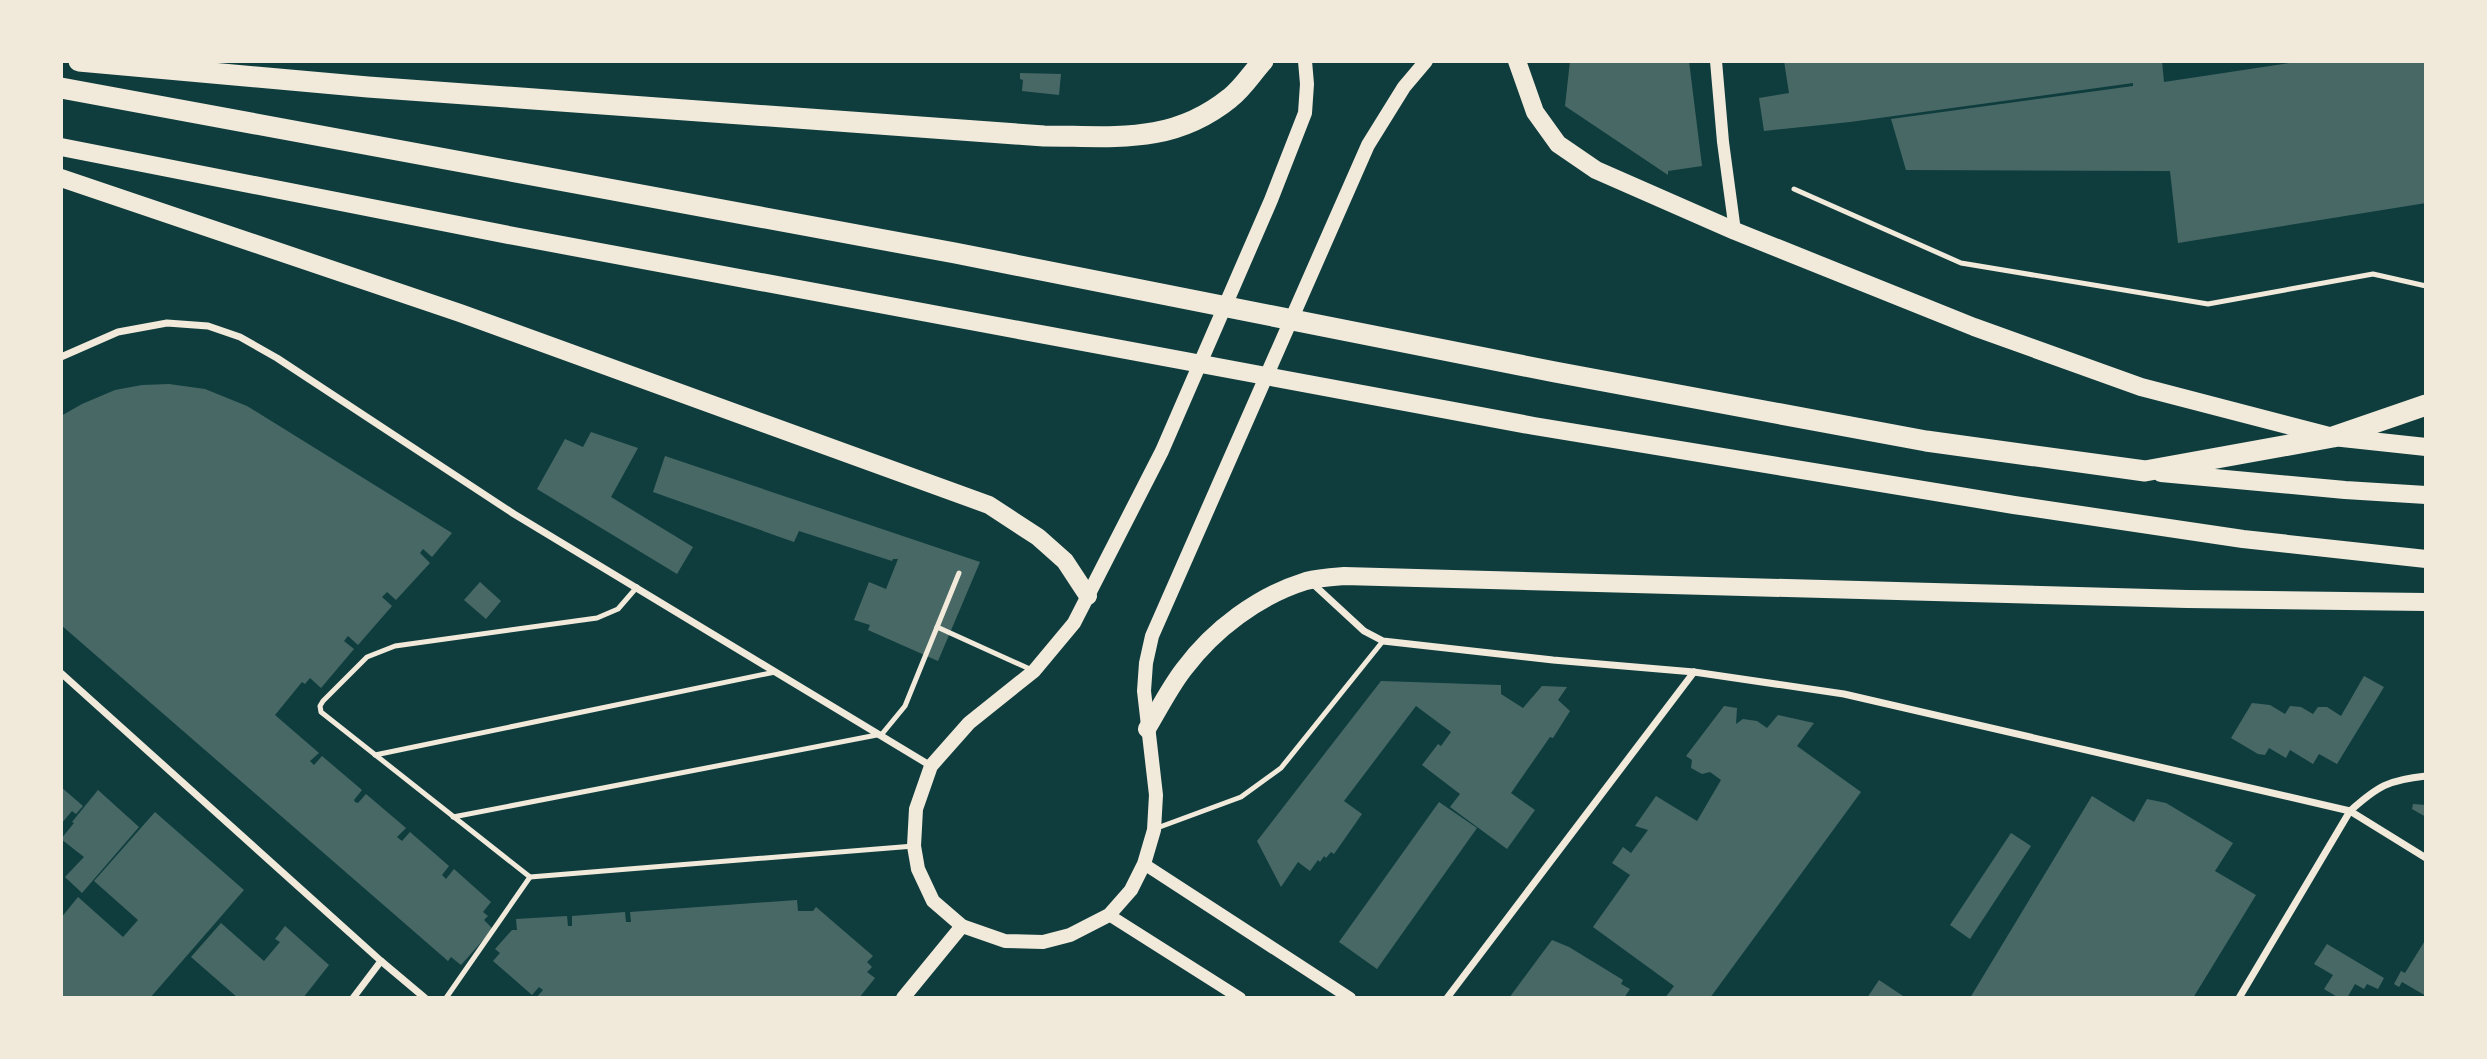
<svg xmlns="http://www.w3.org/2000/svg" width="2487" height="1059" font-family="'Libre Baskerville',serif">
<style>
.building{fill:#486865}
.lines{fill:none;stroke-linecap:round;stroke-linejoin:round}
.service{stroke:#f1e9da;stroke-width:5}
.minor{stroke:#f1e9da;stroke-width:7}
.tertiary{stroke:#f1e9da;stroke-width:12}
.secondary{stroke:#f1e9da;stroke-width:14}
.primary{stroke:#f1e9da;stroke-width:18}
.motorway{stroke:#f1e9da;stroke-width:21}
</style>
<rect width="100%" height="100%" fill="#0f3d3e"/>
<g class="building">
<path d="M1570,61H1689L1702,166L1668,171V175L1565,106Z"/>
<path d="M1784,61H2162L2164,82L2303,61H2426V203L2178,243L2170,171L1906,170L1891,119L2133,86V83L1850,122L1764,131L1759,98L1789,93Z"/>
<path d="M1020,73L1061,74L1059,95L1022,91L1023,80L1020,79Z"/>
<path d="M169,384L205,389L247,406L452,533L432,557L423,549L420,553L430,563L396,600L387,592L382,597L392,606L358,645L348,636L344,641L354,649L321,688L310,678L305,684L302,682L275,715L319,753L310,761L314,765L322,756L362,790L354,800L355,802L358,803L366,794L406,828L397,837L402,841L410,832L449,866L442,875L446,879L454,869L491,902L483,912L488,916L484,920L493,929L461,965L451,957L448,961L61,625V416L82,404L115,390L142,385Z"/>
<path d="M591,432L638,448L611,497L693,547L677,574L537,489L565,439L583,447Z"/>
<path d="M665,456L980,562L938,661L868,630L870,625L854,620L869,582L886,589L898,559H893L892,561L799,531L794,542L653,492Z"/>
<path d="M480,582L501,601L486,619L464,600Z"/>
<path d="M2364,676L2384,687L2337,764L2319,754L2313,764L2290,750L2286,758L2269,748L2265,755L2258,754L2231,738L2252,703L2270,705L2285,714L2290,706L2301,707L2313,714L2318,707H2327L2341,716Z"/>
<path d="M1381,681L1501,685V694L1523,708L1542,686L1567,687L1558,700L1570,711L1553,738L1550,737L1511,793L1535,810L1507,849L1450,807L1460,794L1422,765L1438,744L1441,746L1451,732L1416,706L1344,801L1362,814L1334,854L1331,852L1326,858L1324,856L1320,862L1318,860L1310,871L1298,862L1281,887L1257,841Z"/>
<path d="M1724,706L1737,708L1736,724L1743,719L1757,721L1767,728L1778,715L1814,723L1797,746L1861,792L1710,998H1665L1674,986L1593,927L1630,875L1612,863L1623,847L1631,853L1648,830L1635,826L1656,796L1697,821L1721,780L1710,772L1702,774L1691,768L1692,760L1686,756Z"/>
<path d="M61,787L83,806L76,814L72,811L61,824Z"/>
<path d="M98,790L139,827L82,893L65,877L84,857L61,839L74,823L72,822Z"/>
<path d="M2092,796L2134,822L2147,799L2166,803L2233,843L2215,871L2256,895L2193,998H1970Z"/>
<path d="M1439,802L1477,828L1377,969L1339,942Z"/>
<path d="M2413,804L2426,805V817L2412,809Z"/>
<path d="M155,812L244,890L150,998H61V918L78,897L123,937L138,920L94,881Z"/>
<path d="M2011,833L2031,846L1970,939L1950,925Z"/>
<path d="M797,900L798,911H813L816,907L873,956L867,962L872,967L867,972L875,978L859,998H536L543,990L539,987L532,995L493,961L500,953L495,949L512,930H517L516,919L567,916L568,926H572V916L625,912L626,922H631L630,912Z"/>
<path d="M221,923L264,961L280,942L275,939L285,926L329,965L303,998H238L191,957Z"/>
<path d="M2426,939V996L2402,982L2399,987L2394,984L2401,971L2405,973Z"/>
<path d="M1552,940L1569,947L1623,980L1621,984L1630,989L1624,998H1509Z"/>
<path d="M2327,944L2384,978L2378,989L2367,984L2364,989L2355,984L2347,998H2339L2324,989L2333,975L2314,964Z"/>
<path d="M1879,980L1906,998H1867Z"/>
</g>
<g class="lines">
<g class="service">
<path d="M1794,189L1961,263L2208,304L2373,274L2426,286"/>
<path d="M637,587L618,609L597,618L395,646L367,657L323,701L320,706L321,712L530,877L914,846"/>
<path d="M937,627L1032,670"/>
<path d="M375,755L775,672"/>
<path d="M453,817L882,734L905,706L959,573"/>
<path d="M1157,828L1241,797L1281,768L1383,641"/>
<path d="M446,998L530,877"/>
</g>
<g class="minor">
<path d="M61,357L118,332L167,323L208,326L240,337L277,358L514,514L931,766"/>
<path d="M1312,583L1364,631L1383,641L1553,660L1694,672L1844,694L2350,811L2426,858"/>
<path d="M61,673L381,961L425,998"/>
<path d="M353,998L381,961"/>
<path d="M1447,998L1694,672"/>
<path d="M2239,998L2350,811C2378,786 2388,780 2426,776"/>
</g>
<g class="tertiary">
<path d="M1716,61L1723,142L1735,231"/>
<path d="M1144,864L1350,998"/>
<path d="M1109,915L1240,998"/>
</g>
<g class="secondary">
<path d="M1305,61L1307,84L1305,113L1271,200L1162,451L1074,623L1034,671L969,723L931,766L916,809L914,846L918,869L933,901L962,926L1005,941L1043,942L1070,935L1109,915L1131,890L1144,864L1154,830L1156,795L1144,691L1146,663L1152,636L1368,145L1404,87L1426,61"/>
<path d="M903,998L962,926"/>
</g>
<g class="primary">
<path d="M1517,61L1535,112L1558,144L1596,170L1735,231L1974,327L2141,387L2333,437L2426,447"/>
<path d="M61,147L514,236L1534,426L2014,505L2243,539L2426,559"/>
<path d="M61,178L460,313L989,505L1038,537L1065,561L1088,596"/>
<path d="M2161,473L2345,490L2426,495"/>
<path d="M1147,729C1159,709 1170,687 1184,669C1214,629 1258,596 1306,581C1318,578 1332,577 1344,576L2187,599L2426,602"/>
</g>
<g class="motorway">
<path d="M79,61L368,87L1044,136C1115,136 1172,145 1230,98C1243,88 1252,73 1263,61"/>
<path d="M61,88L955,253L1555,372L1926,441L2145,471L2333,437L2426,405"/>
</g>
</g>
<rect width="2487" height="1059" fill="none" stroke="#f1e9da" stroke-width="126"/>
</svg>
